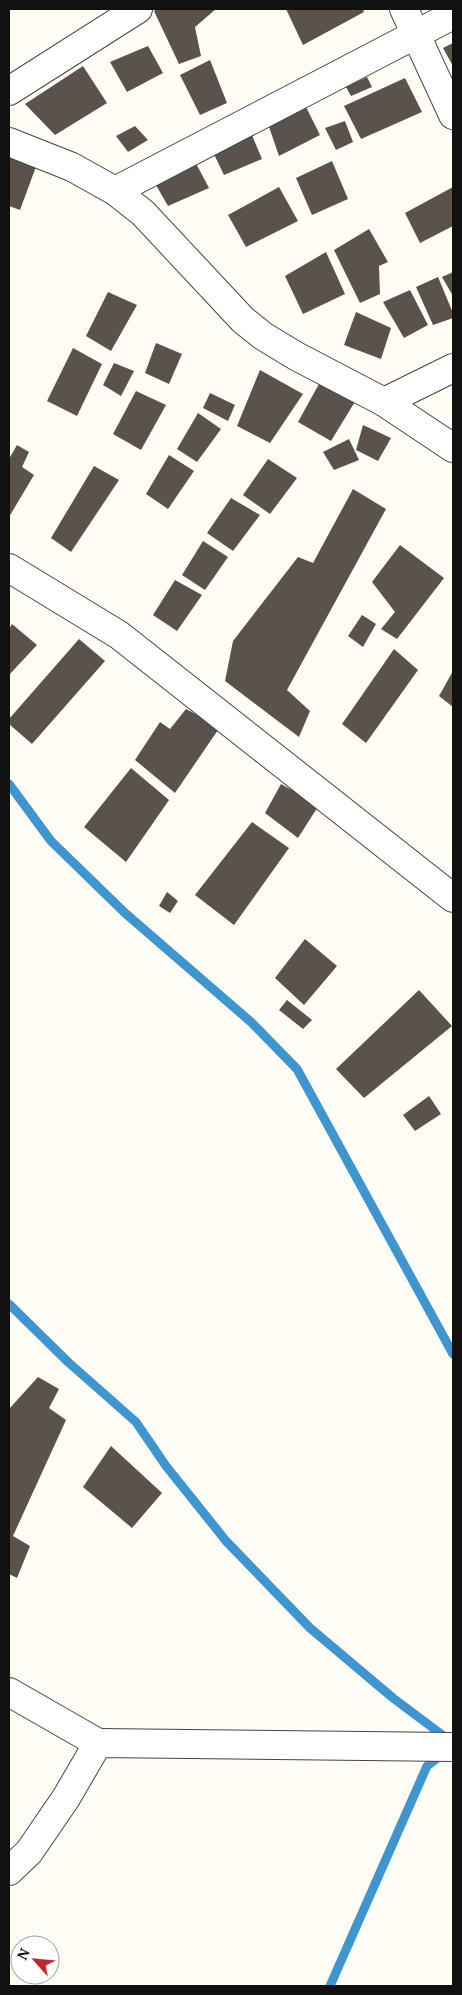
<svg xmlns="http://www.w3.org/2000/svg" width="462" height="1995" font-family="'PT Serif',serif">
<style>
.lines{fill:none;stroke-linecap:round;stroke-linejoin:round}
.stream{stroke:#3f96cf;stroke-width:9}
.building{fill:#5a524d}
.minor-casing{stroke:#444;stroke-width:30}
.minor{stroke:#fff;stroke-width:28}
</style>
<rect width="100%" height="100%" fill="#fffdf5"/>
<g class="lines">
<g class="stream">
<path d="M9,784L51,841L125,913L251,1022L297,1069L453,1354"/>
<path d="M9,1304L68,1362L136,1422L166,1466L226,1541L310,1628L393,1698L449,1740"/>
<path d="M330,1986L427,1766L443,1754"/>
</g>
</g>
<g class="building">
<path d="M157,9H216L195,27L201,56L179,64L154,11Z"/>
<path d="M286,9H363L364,12L303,45Z"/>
<path d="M453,43V66L443,48Z"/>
<path d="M148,46L163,73L127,92L110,62Z"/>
<path d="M210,60L227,103L200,115L180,75Z"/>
<path d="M83,66L107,103L55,135L25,104Z"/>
<path d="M367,77L372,87L351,96L346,87Z"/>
<path d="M405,78L422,112L361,139L344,106Z"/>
<path d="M303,101L320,135L279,156L266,118Z"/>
<path d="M345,121L353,142L336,150L325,128Z"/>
<path d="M135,126L148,140L128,152L116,136Z"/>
<path d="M249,128L262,159L224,175L210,146Z"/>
<path d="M9,155L37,164L20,210L9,206Z"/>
<path d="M192,156L209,188L168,206L152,178Z"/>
<path d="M332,161L348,199L312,215L296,178Z"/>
<path d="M279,187L298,221L246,247L228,215Z"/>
<path d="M453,187V226L420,243L405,213Z"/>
<path d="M369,229L388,262L379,266L380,294L360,303L334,250Z"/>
<path d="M326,252L345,294L303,314L285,276Z"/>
<path d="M453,272V296L442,277Z"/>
<path d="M438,277L453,313V318L433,325L416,287Z"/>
<path d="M410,290L428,325L404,338L383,302Z"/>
<path d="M108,292L137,305L111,351L86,336Z"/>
<path d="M356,312L391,328L381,359L344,345Z"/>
<path d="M156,343L182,354L169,384L145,373Z"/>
<path d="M73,348L102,364L77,416L47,401Z"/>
<path d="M114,363L134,371L121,396L103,385Z"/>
<path d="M260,370L303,394L270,443L237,426Z"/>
<path d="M320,382L356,400L331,441L298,422Z"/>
<path d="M136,391L166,405L141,450L113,434Z"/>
<path d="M210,393L235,405L228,421L203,408Z"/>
<path d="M198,413L221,429L197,462L177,449Z"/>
<path d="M363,425L391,438L378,461L356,450Z"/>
<path d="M349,439L359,460L334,470L323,452Z"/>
<path d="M17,445L29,452L22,467L34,475L9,517V459Z"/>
<path d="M169,455L194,471L168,509L146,494Z"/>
<path d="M268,459L297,478L270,514L243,495Z"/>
<path d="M94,466L119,480L71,552L51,538Z"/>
<path d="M353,489L386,509L287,690L310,711L299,737L225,681L233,641L298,557L313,563Z"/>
<path d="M231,498L260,515L233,551L207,533Z"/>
<path d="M203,541L228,557L205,590L182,575Z"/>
<path d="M400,545L444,578L397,639L381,629L395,612L372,582Z"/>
<path d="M175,580L202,595L177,631L153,615Z"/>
<path d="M362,615L376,624L363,647L348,636Z"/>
<path d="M12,624L37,645L9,675V629Z"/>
<path d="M79,639L105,661L32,744L9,724V719Z"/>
<path d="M394,649L418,670L366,743L342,724Z"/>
<path d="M453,671V707L439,696Z"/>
<path d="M186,709L220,727L175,793L135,760L160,722L170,729Z"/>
<path d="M131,768L169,800L126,862L84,827Z"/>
<path d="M281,784L319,805L298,838L265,813Z"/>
<path d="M252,822L289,848L234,925L195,895Z"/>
<path d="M167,892L178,901L170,913L159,906Z"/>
<path d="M305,939L337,966L304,1005L275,978Z"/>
<path d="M419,990L452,1026L364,1098L336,1069Z"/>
<path d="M287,1000L312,1020L303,1029L279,1010Z"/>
<path d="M429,1096L441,1114L415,1131L403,1115Z"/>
<path d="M38,1377L59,1389L49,1408L66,1420L13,1536L30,1546L17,1578L9,1574V1409Z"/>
<path d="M111,1446L162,1493L132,1528L83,1487Z"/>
</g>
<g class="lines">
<defs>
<g id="minor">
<path d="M404,9L453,115"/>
<path d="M9,91L138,9"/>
<path d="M9,142L72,167L115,191L143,213L243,320L263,336L296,356L384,402L453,448"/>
<path d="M115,191L453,15"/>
<path d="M384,402L453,368"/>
<path d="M9,568L119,635L453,898"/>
<path d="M9,1692L98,1743"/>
<path d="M9,1871L29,1852L66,1798L98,1743L453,1747"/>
</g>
</defs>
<use href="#minor" class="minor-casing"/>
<use href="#minor" class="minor"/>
</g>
<rect width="462" height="1995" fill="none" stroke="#111111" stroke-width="20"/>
<g transform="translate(35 1960) rotate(297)"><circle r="24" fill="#ffffff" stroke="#a0a0a0"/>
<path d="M0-4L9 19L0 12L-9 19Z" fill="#c4262e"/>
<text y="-8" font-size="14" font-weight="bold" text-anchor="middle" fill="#111111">N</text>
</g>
</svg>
